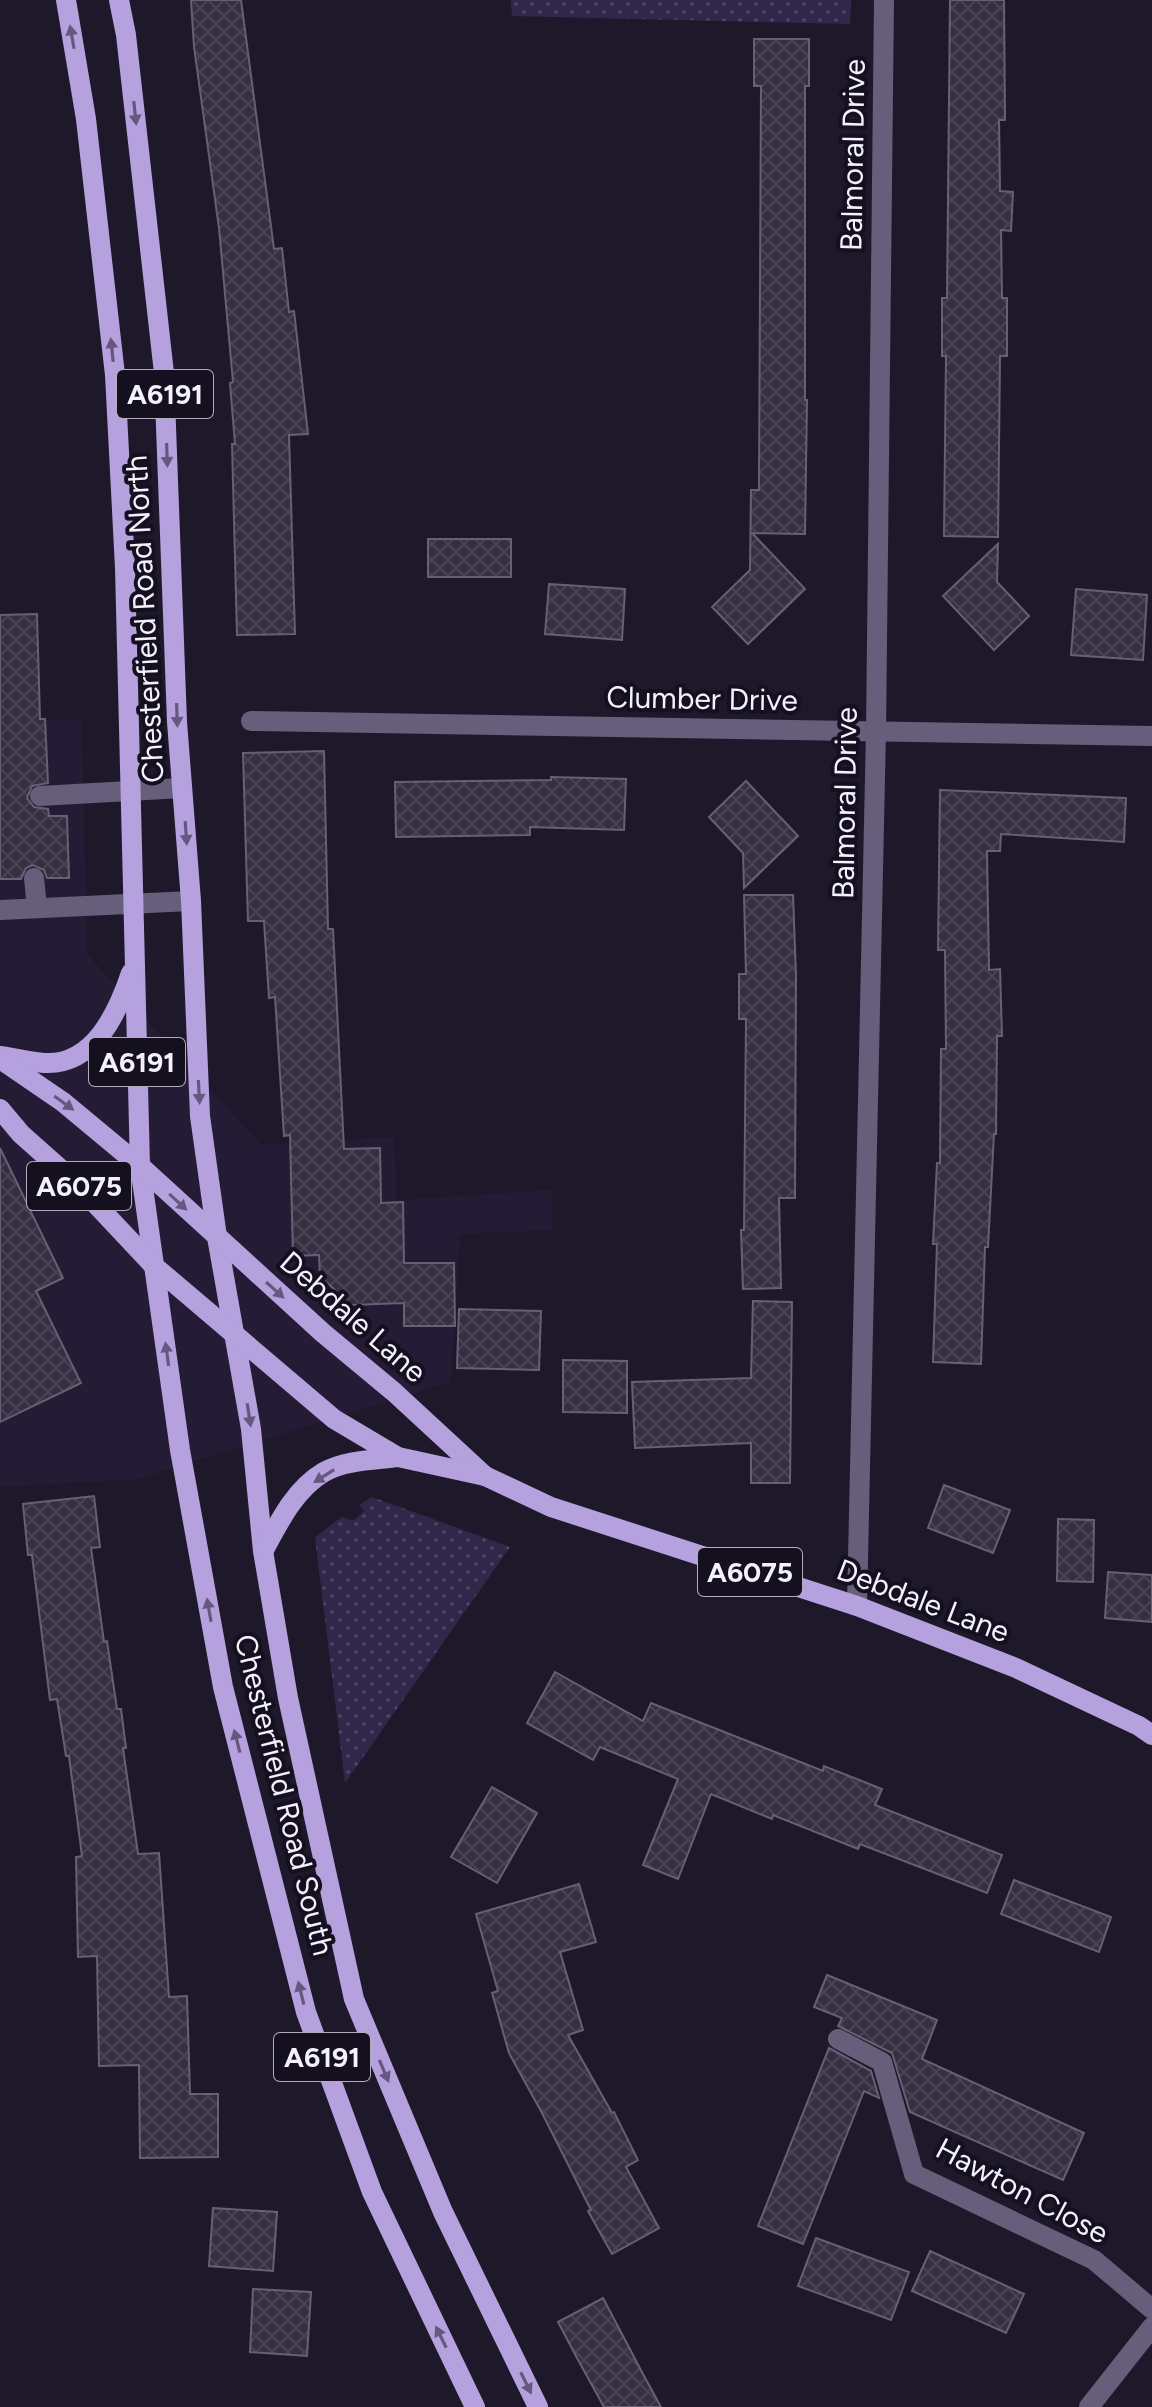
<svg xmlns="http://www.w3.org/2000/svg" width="1152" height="2407" font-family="Figtree,sans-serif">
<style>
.built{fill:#241c34}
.grass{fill:url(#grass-dots)}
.building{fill:url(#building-cross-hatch);stroke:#666075;stroke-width:2}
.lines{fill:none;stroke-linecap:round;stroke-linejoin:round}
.lane{stroke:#675e7b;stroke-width:20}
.street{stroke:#675e7b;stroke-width:20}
.primary{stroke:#b4a1de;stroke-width:20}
.oneway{fill:#64587f}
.labels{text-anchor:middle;stroke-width:8;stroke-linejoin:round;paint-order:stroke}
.shield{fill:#151020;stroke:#b1adbb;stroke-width:2}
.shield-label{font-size:28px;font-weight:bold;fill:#f4f0fd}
.street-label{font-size:30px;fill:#f4f0fd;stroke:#151020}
</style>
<defs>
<pattern id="grass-dots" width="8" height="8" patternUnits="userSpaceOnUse" patternTransform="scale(2)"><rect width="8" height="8" fill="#32264a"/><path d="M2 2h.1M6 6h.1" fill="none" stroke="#504665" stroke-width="1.8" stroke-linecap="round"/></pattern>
<pattern id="building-cross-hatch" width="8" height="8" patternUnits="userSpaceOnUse" patternTransform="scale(2)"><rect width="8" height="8" fill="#352f42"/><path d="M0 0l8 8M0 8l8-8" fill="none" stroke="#494355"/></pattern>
</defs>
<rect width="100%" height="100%" fill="#1e192a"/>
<path class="built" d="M82,719L87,954L261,1145L394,1137L397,1200L552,1190V1230L460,1234L451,1382L137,1479L0,1487V720Z"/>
<g class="grass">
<path d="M511,0H851L850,24L512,16Z"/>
<path d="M372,1497L510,1547L345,1783L315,1537L342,1517L353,1521L364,1511L359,1505Z"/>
</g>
<g class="building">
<path d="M191,0H241L274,249L282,248L289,312L294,311L308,434L289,435L295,634L237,635L232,444H235L230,383L233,382L219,228L194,47Z"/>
<path d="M950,0H1004L1005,120H999L1000,191L1013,192L1011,231L1001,230L1002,298H1007V356H1000L998,537L944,536L946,356H942V298H947Z"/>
<path d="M754,39H809V86H805V400H807L805,534L752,533L805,589L748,644L712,607L750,570L751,490H759L761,86H754Z"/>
<rect x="428" y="539" width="83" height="38"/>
<path d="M998,544L997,582L1029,616L994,650L943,596Z"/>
<path d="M549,584L625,589L622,640L545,634Z"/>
<path d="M1076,589L1147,595L1143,660L1071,655Z"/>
<path d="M37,614L40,719H45L48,783L32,786L27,798L34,807L48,809L49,816H67L69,878H47L44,870L33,865L26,868L21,879H0V615Z"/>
<path d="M324,751L328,929H333L344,1149L380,1148L381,1203L403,1202L404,1263H454L455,1326H404V1303L351,1305L320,1276L319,1255L293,1256L290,1135L284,1136L275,997L269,998L264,921H248L243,753Z"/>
<path d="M551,777L626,779L624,830L530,827V835L396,837L395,782L551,780Z"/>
<path d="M746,781L798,836L744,888L743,853L709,817Z"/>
<path d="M940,790L1126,798L1124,842L1001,834L1000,851H987L989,970L1000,969L1002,1036H997L996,1134H994L988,1247H985L981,1364L933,1362L937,1244H933L937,1163H940L941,1049H946L945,950H938Z"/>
<path d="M744,895H793L796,975L795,1198H779L781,1288L743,1289L741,1230H744L746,1019H739V974H746Z"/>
<path d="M0,1148L63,1278L36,1291L81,1383L0,1422Z"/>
<path d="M753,1301L792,1302L790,1483H751V1443L635,1448L632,1382L751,1378Z"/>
<path d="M459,1309L541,1311L539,1370L457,1368Z"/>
<path d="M563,1360L627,1361V1413L563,1412Z"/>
<path d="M944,1485L1010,1510L993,1553L928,1528Z"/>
<path d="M94,1496L100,1547L91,1548L104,1642L107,1641L117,1709H121L126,1748H123L138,1854L159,1853L169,1997L187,1996L190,2094H218V2157L140,2158L139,2065L99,2066L97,1956L78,1957L76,1857L82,1856L69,1756H66L57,1699L50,1700L32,1555H28L23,1504Z"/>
<path d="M1058,1519L1094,1520L1093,1582L1057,1581Z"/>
<path d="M1108,1572L1152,1575V1622L1105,1618Z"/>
<path d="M555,1672L643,1721L651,1703L823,1771L824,1766L882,1789L875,1805L1002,1855L987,1893L860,1844L858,1849L773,1815L772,1819L711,1794L678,1879L643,1865L678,1779L600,1747L593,1760L527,1723Z"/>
<path d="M492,1787L537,1813L497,1883L451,1857Z"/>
<path d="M1014,1880L1111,1917L1099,1952L1001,1914Z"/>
<path d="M579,1884L596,1942L560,1952L583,2030L568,2035L612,2113L614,2112L638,2160L626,2167L659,2228L612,2254L588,2211L591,2210L542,2113L509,2053L492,1993L498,1991L476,1914Z"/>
<path d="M827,1975L937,2020L922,2059L1084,2133L1063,2180L910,2112L892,2053L838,2026L842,2018L814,2007Z"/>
<path d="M829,2048L871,2071L879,2098L864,2091L803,2244L758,2226Z"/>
<path d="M213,2208L277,2212L273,2271L209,2266Z"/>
<path d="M816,2238L909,2272L891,2320L798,2286Z"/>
<path d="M930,2251L1024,2294L1006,2333L912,2291Z"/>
<path d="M253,2289L311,2292L307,2356L250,2352Z"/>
<path d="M603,2298L643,2374L661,2407H604L577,2358L558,2322Z"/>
</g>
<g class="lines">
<g class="lane">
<path d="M40,796L182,788"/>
<path d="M34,878L37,908"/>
<path d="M0,910L191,901"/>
</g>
<g class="street">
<path d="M251,721L1152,736"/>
<path d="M857,1606L876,732L884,0"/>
<path d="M838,2039L882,2062L914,2174L1094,2260L1152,2309"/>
<path d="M1089,2407L1152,2327"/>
</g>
<g class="primary">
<path d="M66,0L86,119L115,375L125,568L140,1166L180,1450L223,1687L306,2012L372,2192L475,2407"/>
<path d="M119,0L126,35L164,373L177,722L191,901L200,1116L217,1237L251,1429L263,1551L288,1698L354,1999L443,2212L538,2407"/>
<path d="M0,1056C15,1058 30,1062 44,1063C94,1066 118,1012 131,973"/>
<path d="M0,1059L63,1102L140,1166L323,1333L394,1392L485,1476"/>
<path d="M0,1109L21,1134L75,1182L154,1266L334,1419L398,1457L485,1476L551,1507L857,1606L1016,1668L1139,1726L1152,1735"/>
<path d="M264,1550C279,1522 295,1489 324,1472C345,1460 375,1460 398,1457"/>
</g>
</g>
<defs><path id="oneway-solid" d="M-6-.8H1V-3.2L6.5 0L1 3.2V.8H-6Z" transform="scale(2)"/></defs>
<g class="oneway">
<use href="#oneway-solid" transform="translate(72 37) rotate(-100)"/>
<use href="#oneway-solid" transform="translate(135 113) rotate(84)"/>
<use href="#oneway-solid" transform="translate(112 350) rotate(-96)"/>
<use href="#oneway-solid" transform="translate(167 455) rotate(88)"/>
<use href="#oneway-solid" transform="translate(177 715) rotate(88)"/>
<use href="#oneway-solid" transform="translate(186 833) rotate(86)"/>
<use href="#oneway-solid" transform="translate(199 1092) rotate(87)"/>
<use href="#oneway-solid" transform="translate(64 1103) rotate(36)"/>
<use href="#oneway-solid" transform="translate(178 1202) rotate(43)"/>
<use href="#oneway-solid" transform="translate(275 1290) rotate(42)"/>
<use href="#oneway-solid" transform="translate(167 1354) rotate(-98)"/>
<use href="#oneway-solid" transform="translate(249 1415) rotate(81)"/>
<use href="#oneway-solid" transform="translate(324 1476) rotate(148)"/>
<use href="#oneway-solid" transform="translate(209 1610) rotate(-100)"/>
<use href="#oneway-solid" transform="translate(237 1741) rotate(-104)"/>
<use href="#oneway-solid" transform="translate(301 1993) rotate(-104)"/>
<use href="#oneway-solid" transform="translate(384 2071) rotate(67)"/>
<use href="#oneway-solid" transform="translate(441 2337) rotate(-116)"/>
<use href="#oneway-solid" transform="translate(526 2383) rotate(64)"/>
</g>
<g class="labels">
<g class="shield">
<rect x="117" y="370" width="96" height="48" rx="6"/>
<rect x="89" y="1038" width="96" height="48" rx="6"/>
<rect x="27" y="1162" width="104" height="48" rx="6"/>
<rect x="698" y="1548" width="104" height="48" rx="6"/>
<rect x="274" y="2033" width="96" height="48" rx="6"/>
</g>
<g class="shield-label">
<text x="165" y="404">A6191</text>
<text x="137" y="1072">A6191</text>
<text x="79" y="1196">A6075</text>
<text x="750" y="1582">A6075</text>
<text x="322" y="2067">A6191</text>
</g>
<g class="street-label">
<text transform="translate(853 155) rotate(-89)" y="10">Balmoral Drive</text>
<text transform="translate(145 619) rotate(-93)" y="10">Chesterfield Road North</text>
<text transform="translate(702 699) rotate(1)" y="10">Clumber Drive</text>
<text transform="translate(845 803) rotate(-89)" y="10">Balmoral Drive</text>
<text transform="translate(353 1317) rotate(41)" y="10">Debdale Lane</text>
<text transform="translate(923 1601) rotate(21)" y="10">Debdale Lane</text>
<text transform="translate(284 1795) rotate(76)" y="10">Chesterfield Road South</text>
<text transform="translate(1022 2191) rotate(28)" y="10">Hawton Close</text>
</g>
</g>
</svg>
